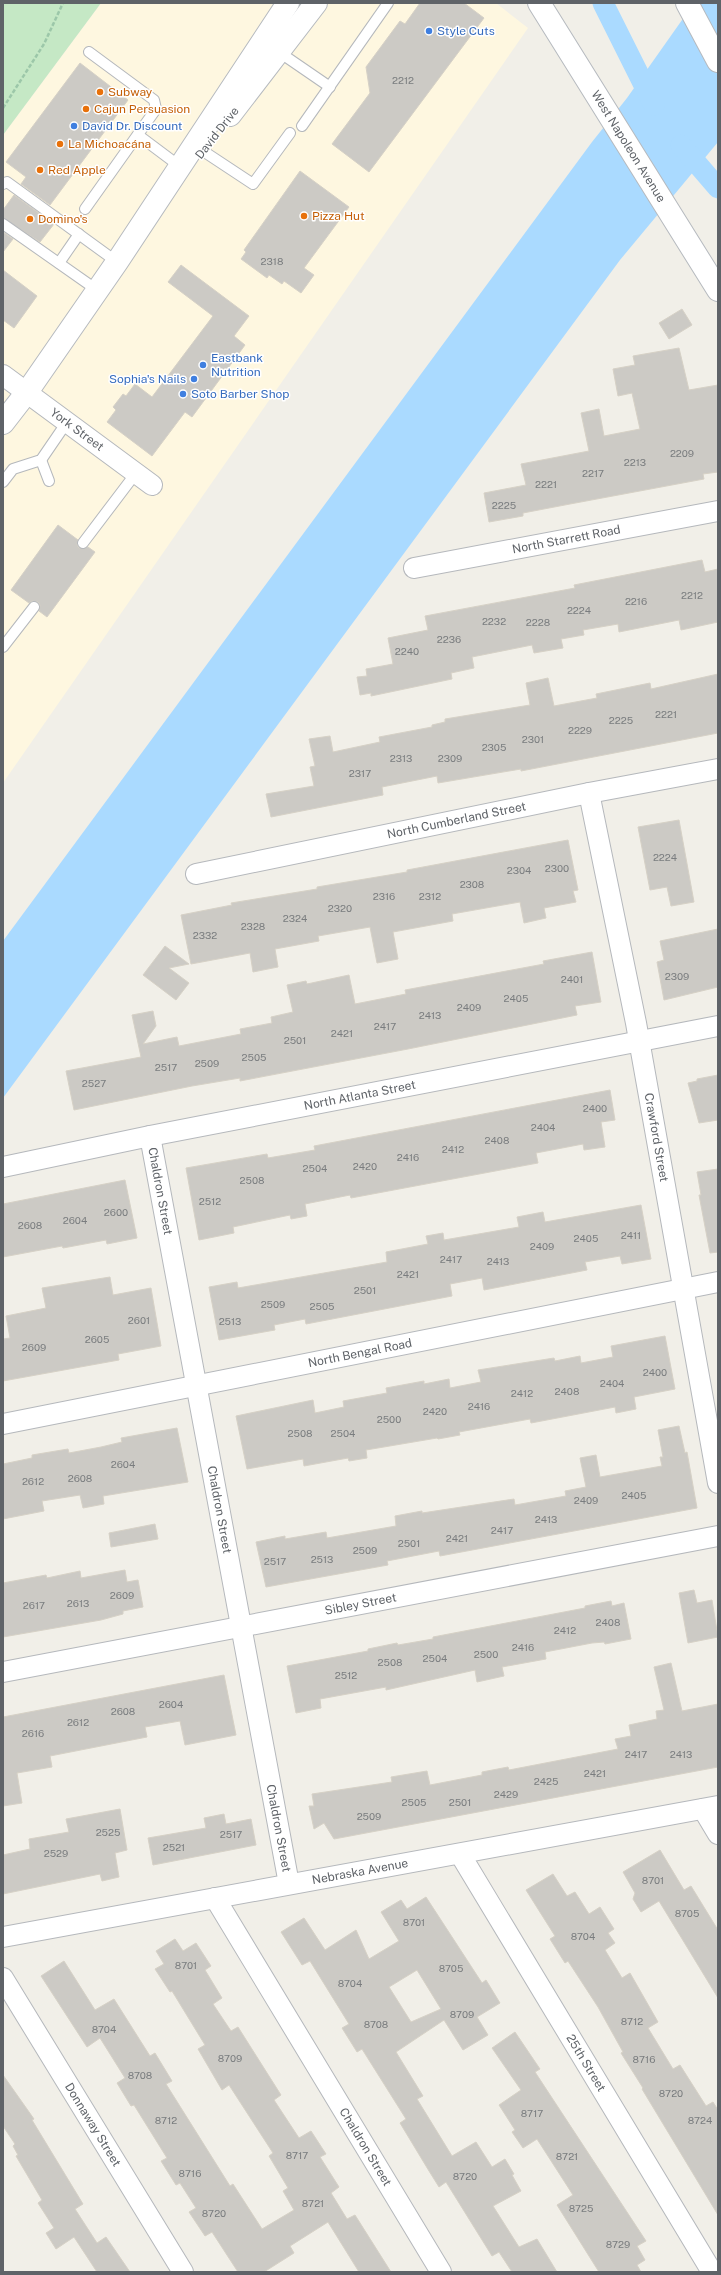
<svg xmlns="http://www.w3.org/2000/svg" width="721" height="2275" font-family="'Public Sans',sans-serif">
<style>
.commercial{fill:#fef7e0}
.green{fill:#c5e8c5}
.water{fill:#aadaff}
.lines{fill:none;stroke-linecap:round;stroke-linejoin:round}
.canal{stroke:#aadaff;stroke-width:21}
.building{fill:#cccac5;stroke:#d6d1c6;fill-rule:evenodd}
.lane-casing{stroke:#b5b8bc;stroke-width:12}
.street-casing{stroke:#b5b8bc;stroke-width:22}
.secondary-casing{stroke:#b6babf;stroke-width:24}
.path{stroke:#9cc7a9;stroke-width:2.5;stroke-dasharray:4 2;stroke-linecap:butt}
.lane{stroke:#fff;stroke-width:10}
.street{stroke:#fff;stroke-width:20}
.secondary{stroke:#fff;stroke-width:22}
.shop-dot{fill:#3f7fe0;stroke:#fff;stroke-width:1.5}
.food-dot{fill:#e8710a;stroke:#fff;stroke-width:1.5}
.labels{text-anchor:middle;stroke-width:3;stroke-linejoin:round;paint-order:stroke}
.number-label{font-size:10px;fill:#7a7d7f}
.shop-label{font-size:12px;fill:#366cbe;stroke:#fff;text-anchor:start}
.food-label{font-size:12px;fill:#c56008;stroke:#fff;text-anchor:start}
.street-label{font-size:12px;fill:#5f6368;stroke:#fff}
</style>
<rect width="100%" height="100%" fill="#f1efe8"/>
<path class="commercial" d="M101,3H496L528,28L3,783V135Z"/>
<path class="green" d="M3,3H101L3,135Z"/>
<path class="water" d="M694,3H718V142L620,260L3,1098V941L592,142L627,98Z"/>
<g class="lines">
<g class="canal">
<path d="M603,3L654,105"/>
<path d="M681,145L718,188"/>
</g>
</g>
<g class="building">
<path d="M420,3H464L484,18L369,172L332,144L370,93L366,67L400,21L405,24Z"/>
<path d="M80,63L128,100L50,205L21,184L26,177L6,162Z"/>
<path d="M300,171L349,207L304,268L314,275L301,293L284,281L282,284L269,275L267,278L241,259L246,252L244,250Z"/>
<path d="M14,195L54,224L40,242L3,218V210Z"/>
<path d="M3,232L13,239L3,252Z"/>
<path d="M181,265L249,316L234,336L245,345L192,417L185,412L152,456L107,422L116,410L113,407L123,394L126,396L135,384L152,397L213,316L168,282Z"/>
<path d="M3,270L37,296L14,328L3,320Z"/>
<path d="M682,309L692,325L669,339L659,323Z"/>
<path d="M679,348L689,390L718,385V472L703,474L704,479L570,504L523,513V516L489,522L484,493L526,485L521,464L589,451L581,413L599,409L604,436L640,429L632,393L618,396L613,369L635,365L633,356Z"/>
<path d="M58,525L78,540L77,545L79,548L88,547L95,552L47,617L39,611L40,605L38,602L32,601L29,603L11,590Z"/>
<path d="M702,560L705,572L718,569V622L681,630L679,620L619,632L618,624L583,630L584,635L561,639L563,648L534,653L532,645L472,657L474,668L451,673L452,679L371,696V693L360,695L357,677L367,676L366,669L393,664L388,638L428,630L425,616L575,588L574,585Z"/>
<path d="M718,674V733L521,771V769L438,783L437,776L382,787L383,795L271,817L266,794L314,786L310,767L315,766L309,739L330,736L333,752L380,742L379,737L432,727V725L445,722V719L530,705L526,683L548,678L554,706L597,698L596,694L650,683L651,689Z"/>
<path d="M679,820L694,902L671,906L667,887L650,890L638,827Z"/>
<path d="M568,840L578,890L573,891L576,902L544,908L546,918L524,923L520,902L452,914L453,921L393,932L398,959L377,963L370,927L318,936L319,941L275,949L278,967L253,972L250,953L191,964L181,915L232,905L231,903L317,889V887L407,872V870Z"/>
<path d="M718,929V987L664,1000L657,962L664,960L660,941Z"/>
<path d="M165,946L189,964L169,968L189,983L176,1000L143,975Z"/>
<path d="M592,952L601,1002L575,1006L577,1015L408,1049L240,1081V1078L192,1086L74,1110L66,1071L141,1057L132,1015L153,1011L156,1026L143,1044L177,1037L179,1046L241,1034L240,1029L272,1023L271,1017L293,1012L287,985L306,981L307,984L349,975L355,1004L406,994L405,990L544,964L543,961Z"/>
<path d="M718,1075V1120L699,1123L688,1083L697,1081V1079Z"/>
<path d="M610,1090L615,1120L601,1122L605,1147L584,1150L583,1144L536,1153L538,1163L351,1198L350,1195L305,1204L307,1216L291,1219L290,1215L233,1227L234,1233L199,1240L186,1168L267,1154L268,1158L315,1150L314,1146Z"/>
<path d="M718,1169V1252L710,1253L699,1195H701L697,1172Z"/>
<path d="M125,1180L137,1238L107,1244L106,1240L63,1248L62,1246L3,1257V1204Z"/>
<path d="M641,1205L651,1259L622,1264L620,1256L585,1262L587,1270L484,1290L482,1278L450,1284L452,1296L306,1324L305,1319L274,1325L275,1330L219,1340L209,1287L237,1282L238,1288L387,1262L386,1252L428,1244L426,1236L443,1233L444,1240L519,1227L517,1217L543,1212L545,1222Z"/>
<path d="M110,1277L113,1295L151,1288L161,1346L118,1354L119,1360L3,1381V1339L10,1338L6,1316L46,1308L42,1288Z"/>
<path d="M665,1336L675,1389L634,1397L636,1409L616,1413L615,1407L531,1423L530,1419L459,1432L460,1435L438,1439L437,1438L366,1450L367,1458L349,1461L348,1458L304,1466L303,1459L247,1469L236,1416L313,1400L315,1413L344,1407L343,1401L387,1393L386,1388L424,1381V1384L449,1379L450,1388L481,1382L478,1370L554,1358L555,1361L580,1356L581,1363L613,1357L611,1346Z"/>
<path d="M679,1426L685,1453L687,1452L697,1508L440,1556L439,1551L387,1561L388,1565L266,1587L256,1542L285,1536V1539L326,1532L327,1538L396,1526L395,1516L422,1511V1513L514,1499L515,1505L566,1496L565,1491L586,1487L580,1458L596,1455L600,1477L662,1466L660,1457H663L658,1430Z"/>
<path d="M177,1428L188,1482L103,1496L104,1504L83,1508L80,1495L42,1501L44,1511L3,1519V1464L32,1458V1455L68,1449L69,1453L101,1447L122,1442L121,1438Z"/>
<path d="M155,1524L158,1539L111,1547L109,1533Z"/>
<path d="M125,1570L127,1582L138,1580L143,1607L123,1611V1614L101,1620L3,1637V1583L46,1575L47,1578L80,1571L81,1578Z"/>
<path d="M694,1590L697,1603L712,1600L718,1637L688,1643L679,1593Z"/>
<path d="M611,1601L612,1606L624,1603L631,1639L605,1644L604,1642L592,1643L545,1652L546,1659L502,1667L504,1676L477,1682L475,1670L386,1690V1687L320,1699L321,1708L296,1713L287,1666L368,1651V1649L397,1643L398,1645L433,1639V1637L585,1608V1606Z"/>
<path d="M671,1663L682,1711L718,1704V1767L334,1839L324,1823L314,1829L309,1806H314L312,1794L392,1782L391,1777L427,1771L430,1785L482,1775V1772L508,1767L509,1770L618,1749L615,1739L631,1736L629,1725L657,1719L656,1711L664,1710L654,1667Z"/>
<path d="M224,1675L236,1735L185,1745L180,1721L145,1727L147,1737L50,1756L52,1767L17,1773L22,1803L3,1806V1717Z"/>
<path d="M120,1809L127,1850L115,1853L119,1877L102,1881L100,1874L3,1894V1855L30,1849L29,1839L69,1832L66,1819Z"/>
<path d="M224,1814L226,1824L251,1819L256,1845L153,1865L148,1838L206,1828L204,1818Z"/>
<path d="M660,1850L684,1890L691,1886L718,1930V1998L659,1901L641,1912L633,1899L635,1893L623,1872Z"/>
<path d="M553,1874L567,1896L575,1892L589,1914L600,1907L614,1929L608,1933L615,1943L605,1950L622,1978L630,1973L658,2022L648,2028L673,2069L680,2065L706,2106L713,2102L718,2110V2215L642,2089L643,2088L621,2053L623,2052L598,2007L568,1961L565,1963L550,1939L555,1936L526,1890Z"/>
<path d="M426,1897L482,1983L486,1980L500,2003L477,2017L488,2035L463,2050L444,2020L396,2052L423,2096L417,2099L452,2156L476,2142L492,2167L505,2159L514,2174L512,2175L521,2191L493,2206L519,2247L537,2239L557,2272H512L499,2252L492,2256L446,2182L439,2187L429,2171L400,2123L406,2119L362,2049L357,2052L342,2028L349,2024L310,1961L302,1965L281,1932L304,1918L325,1950L356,1930L369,1959L399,1941L381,1912L401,1900L407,1909ZM417,1970L441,2009L411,2022L389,1987Z"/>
<path d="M175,1939L183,1951L196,1943L211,1966L205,1970L222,1998L213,2004L231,2031L238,2027L281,2095L274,2100L299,2138L311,2131L326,2154L320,2157L339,2187L331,2193L347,2219L355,2215L391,2272H359L328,2222L290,2246L294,2253L264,2272H238L212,2232L205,2236L189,2212L196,2208L180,2183L176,2185L161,2161L167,2158L134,2105L131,2106L117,2083L125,2078L100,2038L87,2047L41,1976L64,1961L95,2010L114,1999L150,2056L155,2053L172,2081L166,2084L230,2186L233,2184L262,2229L294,2210L283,2191L288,2188L269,2156L273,2153L229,2085L222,2090L198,2049L205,2045L172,1991L170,1992L155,1969L164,1964L156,1951Z"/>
<path d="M515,2032L540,2069L535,2072L646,2241L637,2246L645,2260L637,2265L641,2272H599L557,2205L573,2195L537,2139L523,2148L512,2132L515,2130L499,2105L521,2090L492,2048Z"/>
<path d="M3,2075L34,2119L32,2120L83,2204L75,2209L97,2243L106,2237L130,2272H97L74,2237L56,2249L46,2233L54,2228L38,2203L42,2200L16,2156L18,2155L13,2146L15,2144L3,2126Z"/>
</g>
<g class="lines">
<defs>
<g id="lane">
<path d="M279,52L330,87"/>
<path d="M302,126L388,3"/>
<path d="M138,135L182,168"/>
<path d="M194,145L253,184L290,133"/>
<path d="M3,184L7,182L117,262"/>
<path d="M85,209L156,109L154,100L89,52"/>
<path d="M3,224L97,290"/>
<path d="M59,263L79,234"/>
<path d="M41,460L49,481"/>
<path d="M3,482L13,469L41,460L67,422"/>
<path d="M83,543L136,473"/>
<path d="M3,647L34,607"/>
</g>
<g id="street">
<path id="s1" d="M3,375L152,485"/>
<path id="s2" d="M414,568L718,511"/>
<path id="s3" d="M589,793L636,1023L718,1483"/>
<path id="s4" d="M196,874L589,793L718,769"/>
<path id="s5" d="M150,1136L289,1884"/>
<path id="s6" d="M3,1167L150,1136L718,1026"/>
<path id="s7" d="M3,1424L718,1282"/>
<path id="s8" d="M3,1672L718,1536"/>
<path d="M703,1809L718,1834"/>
<path id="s9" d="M460,1854L712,2272"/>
<path id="s10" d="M215,1898L441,2272"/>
<path id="s11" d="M3,1937L718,1806"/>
<path id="s12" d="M3,1978L183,2272"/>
</g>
<g id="secondary">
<path id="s13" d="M539,3L718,290"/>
<path d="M687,3L718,61"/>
<path d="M230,115L316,3"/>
<path d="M3,423L27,392L117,262L288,3"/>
</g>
</defs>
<use href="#lane" class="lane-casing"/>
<use href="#street" class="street-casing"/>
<use href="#secondary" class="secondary-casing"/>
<path class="path" d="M3,108L44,44L63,3"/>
<use href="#lane" class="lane"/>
<use href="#street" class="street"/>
<use href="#secondary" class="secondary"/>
</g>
<g class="shop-dot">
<circle cx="429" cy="31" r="4"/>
<circle cx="74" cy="126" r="4"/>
<circle cx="203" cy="365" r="4"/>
<circle cx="194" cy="379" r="4"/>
<circle cx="183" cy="394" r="4"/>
</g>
<g class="food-dot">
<circle cx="100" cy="92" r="4"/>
<circle cx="86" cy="109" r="4"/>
<circle cx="60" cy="144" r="4"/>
<circle cx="40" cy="170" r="4"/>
<circle cx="304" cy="216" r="4"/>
<circle cx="30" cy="219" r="4"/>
</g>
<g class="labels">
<g class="number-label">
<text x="403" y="84">2212</text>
<text x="272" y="265">2318</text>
<text x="682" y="457">2209</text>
<text x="635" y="466">2213</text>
<text x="593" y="477">2217</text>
<text x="546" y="488">2221</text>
<text x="504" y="509">2225</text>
<text x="692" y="599">2212</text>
<text x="636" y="605">2216</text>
<text x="579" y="614">2224</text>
<text x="494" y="625">2232</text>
<text x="538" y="626">2228</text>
<text x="449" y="643">2236</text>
<text x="407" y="655">2240</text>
<text x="666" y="718">2221</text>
<text x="621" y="724">2225</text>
<text x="580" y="734">2229</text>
<text x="533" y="743">2301</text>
<text x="494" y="751">2305</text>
<text x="401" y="762">2313</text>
<text x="450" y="762">2309</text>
<text x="360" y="777">2317</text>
<text x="665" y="861">2224</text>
<text x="557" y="872">2300</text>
<text x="519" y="874">2304</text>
<text x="472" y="888">2308</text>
<text x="384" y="900">2316</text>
<text x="430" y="900">2312</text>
<text x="340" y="912">2320</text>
<text x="295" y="922">2324</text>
<text x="253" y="930">2328</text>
<text x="205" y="939">2332</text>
<text x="677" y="980">2309</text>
<text x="572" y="983">2401</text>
<text x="516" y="1002">2405</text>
<text x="469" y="1011">2409</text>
<text x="430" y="1019">2413</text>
<text x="385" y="1030">2417</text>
<text x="342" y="1037">2421</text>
<text x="295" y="1044">2501</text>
<text x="254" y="1061">2505</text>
<text x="207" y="1067">2509</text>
<text x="166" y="1071">2517</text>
<text x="94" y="1087">2527</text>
<text x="595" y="1112">2400</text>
<text x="543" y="1131">2404</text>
<text x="497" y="1144">2408</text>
<text x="453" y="1153">2412</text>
<text x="408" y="1161">2416</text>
<text x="365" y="1170">2420</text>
<text x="315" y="1172">2504</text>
<text x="252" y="1184">2508</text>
<text x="210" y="1205">2512</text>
<text x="116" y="1216">2600</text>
<text x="75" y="1224">2604</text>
<text x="30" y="1229">2608</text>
<text x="631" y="1239">2411</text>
<text x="586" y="1242">2405</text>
<text x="542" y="1250">2409</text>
<text x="451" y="1263">2417</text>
<text x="498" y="1265">2413</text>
<text x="408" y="1278">2421</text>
<text x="365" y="1294">2501</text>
<text x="273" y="1308">2509</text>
<text x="322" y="1310">2505</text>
<text x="139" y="1324">2601</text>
<text x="230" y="1325">2513</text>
<text x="97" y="1343">2605</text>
<text x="34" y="1351">2609</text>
<text x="655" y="1376">2400</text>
<text x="612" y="1387">2404</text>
<text x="567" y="1395">2408</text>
<text x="522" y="1397">2412</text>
<text x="479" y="1410">2416</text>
<text x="435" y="1415">2420</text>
<text x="389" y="1423">2500</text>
<text x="300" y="1437">2508</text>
<text x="343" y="1437">2504</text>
<text x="123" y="1468">2604</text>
<text x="80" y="1482">2608</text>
<text x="33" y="1485">2612</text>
<text x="634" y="1499">2405</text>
<text x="586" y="1504">2409</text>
<text x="546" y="1523">2413</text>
<text x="502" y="1534">2417</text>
<text x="457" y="1542">2421</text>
<text x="409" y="1547">2501</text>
<text x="365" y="1554">2509</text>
<text x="322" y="1563">2513</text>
<text x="275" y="1565">2517</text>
<text x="122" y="1599">2609</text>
<text x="78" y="1607">2613</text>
<text x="34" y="1609">2617</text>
<text x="608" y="1626">2408</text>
<text x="565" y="1634">2412</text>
<text x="523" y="1651">2416</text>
<text x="486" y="1658">2500</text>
<text x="435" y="1662">2504</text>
<text x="390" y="1666">2508</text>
<text x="346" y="1679">2512</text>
<text x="171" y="1708">2604</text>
<text x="123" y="1715">2608</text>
<text x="78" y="1726">2612</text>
<text x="33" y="1737">2616</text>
<text x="636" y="1758">2417</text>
<text x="681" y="1758">2413</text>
<text x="595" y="1777">2421</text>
<text x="546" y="1785">2425</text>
<text x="506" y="1798">2429</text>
<text x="414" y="1806">2505</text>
<text x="460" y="1806">2501</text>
<text x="369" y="1820">2509</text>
<text x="108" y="1836">2525</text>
<text x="231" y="1838">2517</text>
<text x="174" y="1851">2521</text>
<text x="56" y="1857">2529</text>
<text x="653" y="1884">8701</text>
<text x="687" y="1917">8705</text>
<text x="414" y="1926">8701</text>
<text x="583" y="1940">8704</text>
<text x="186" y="1969">8701</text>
<text x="451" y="1972">8705</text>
<text x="350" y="1987">8704</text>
<text x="462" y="2018">8709</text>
<text x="632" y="2025">8712</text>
<text x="376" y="2028">8708</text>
<text x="104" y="2033">8704</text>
<text x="230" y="2062">8709</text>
<text x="644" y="2063">8716</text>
<text x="140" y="2079">8708</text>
<text x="671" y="2097">8720</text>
<text x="532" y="2117">8717</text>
<text x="166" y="2124">8712</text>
<text x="700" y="2124">8724</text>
<text x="297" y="2159">8717</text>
<text x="567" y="2160">8721</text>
<text x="190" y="2177">8716</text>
<text x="465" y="2180">8720</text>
<text x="313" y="2207">8721</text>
<text x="581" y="2212">8725</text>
<text x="214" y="2217">8720</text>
<text x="618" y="2248">8729</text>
</g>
<g class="shop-label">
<text x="437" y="35">Style Cuts</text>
<text x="82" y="130">David Dr. Discount</text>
<text x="211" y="362">Eastbank<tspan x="211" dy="14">Nutrition</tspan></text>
<text x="186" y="383" text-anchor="end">Sophia's Nails</text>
<text x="191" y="398">Soto Barber Shop</text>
</g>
<g class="food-label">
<text x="108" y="96">Subway</text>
<text x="94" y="113">Cajun Persuasion</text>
<text x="68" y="148">La Michoacána</text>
<text x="48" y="174">Red Apple</text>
<text x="312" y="220">Pizza Hut</text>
<text x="38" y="223">Domino's</text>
</g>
<g class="street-label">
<text transform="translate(217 133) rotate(-52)" y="4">David Drive</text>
<text dy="4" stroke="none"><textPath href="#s13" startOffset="169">West Napoleon Avenue</textPath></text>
<text dy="4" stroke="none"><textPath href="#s1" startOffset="92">York Street</textPath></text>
<text dy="4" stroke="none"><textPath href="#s2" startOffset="155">North Starrett Road</textPath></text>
<text dy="4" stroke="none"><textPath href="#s4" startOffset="266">North Cumberland Street</textPath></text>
<text dy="4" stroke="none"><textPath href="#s6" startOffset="364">North Atlanta Street</textPath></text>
<text dy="4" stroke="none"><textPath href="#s3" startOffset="351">Crawford Street</textPath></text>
<text dy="4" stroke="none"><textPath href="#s5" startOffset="56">Chaldron Street</textPath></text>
<text dy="4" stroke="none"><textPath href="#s7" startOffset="364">North Bengal Road</textPath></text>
<text dy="4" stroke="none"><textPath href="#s5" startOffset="380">Chaldron Street</textPath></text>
<text dy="4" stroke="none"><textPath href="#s8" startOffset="364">Sibley Street</textPath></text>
<text dy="4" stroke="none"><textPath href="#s5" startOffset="704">Chaldron Street</textPath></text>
<text dy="4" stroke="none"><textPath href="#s11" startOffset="363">Nebraska Avenue</textPath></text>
<text dy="4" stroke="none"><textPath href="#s9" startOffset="244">25th Street</textPath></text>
<text dy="4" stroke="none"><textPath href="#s12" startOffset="172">Donnaway Street</textPath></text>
<text dy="4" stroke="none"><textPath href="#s10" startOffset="291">Chaldron Street</textPath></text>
</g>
</g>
<rect width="721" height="2275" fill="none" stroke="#5f6368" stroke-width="8"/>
</svg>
